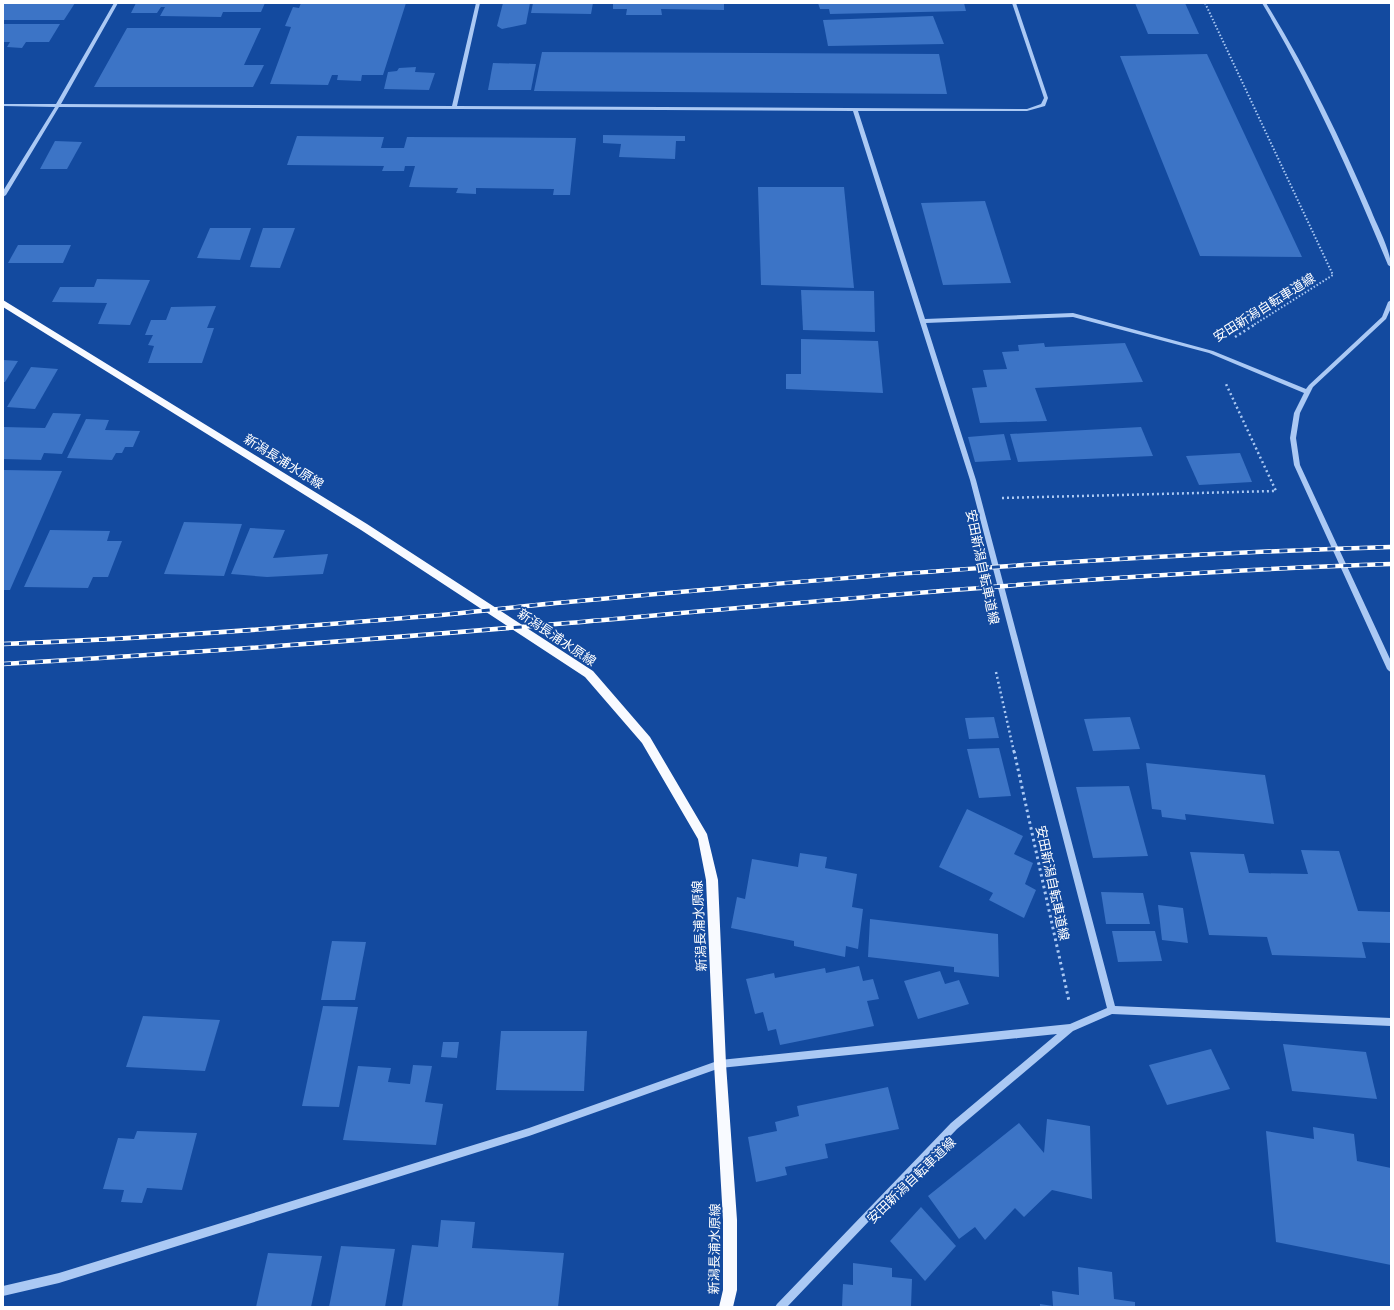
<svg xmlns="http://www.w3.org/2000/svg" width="1394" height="1310" font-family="Roboto,'Noto Sans JP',sans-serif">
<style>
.building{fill:#3c74c6}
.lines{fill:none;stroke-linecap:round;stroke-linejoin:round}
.path-far2{stroke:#abc9f4;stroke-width:2;stroke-dasharray:1.5 2;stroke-linecap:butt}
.path-far1{stroke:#abc9f4;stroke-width:2.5;stroke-dasharray:2 3;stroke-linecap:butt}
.path{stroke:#abc9f4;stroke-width:3;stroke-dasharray:2.5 3.5;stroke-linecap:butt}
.minor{fill:#abc9f4;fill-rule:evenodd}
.major{fill:#f8faff;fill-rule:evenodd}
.rail-casing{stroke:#fff;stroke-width:4.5}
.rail{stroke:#134a9f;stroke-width:3;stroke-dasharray:8;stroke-linecap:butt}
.labels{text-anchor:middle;stroke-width:3.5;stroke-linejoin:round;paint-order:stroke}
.street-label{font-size:13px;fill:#fff;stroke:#134a9f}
</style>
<rect width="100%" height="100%" fill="#134a9f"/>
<g class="building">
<path d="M3,3H75L64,20H3Z"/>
<path d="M136,3H265L261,12H223L221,17L160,16L165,7H161L157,13H131Z"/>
<path d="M301,3H406L383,75H362L361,81L337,80L338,75H332L328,85L270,84L291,27L285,26L293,7L299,8Z"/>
<path d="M503,3H530L526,24L502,29L497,26Z"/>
<path d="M533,3H593L591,14L531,13Z"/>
<path d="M613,3H724V10L661,9L662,15H626L627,9H613Z"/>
<path d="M818,3H964L966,11L830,14L829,9H820Z"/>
<path d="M1135,3H1185L1199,34H1148Z"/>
<path d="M933,16L944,44L828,46L823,20Z"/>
<path d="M3,24H60L49,42H26L22,48L7,47L10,42H3Z"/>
<path d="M127,28H261L244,65H264L253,87H94Z"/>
<path d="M542,52L939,54L947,94L534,91Z"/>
<path d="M1207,54L1302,257L1200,256L1120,56Z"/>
<path d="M493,63L536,64L531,90H488Z"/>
<path d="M416,67L415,72L435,73L429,90L384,89L388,72L397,71L399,68Z"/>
<path d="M603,135L685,136V141H676L675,159L619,157L621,144L603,143Z"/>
<path d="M297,136L384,137L381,148H404L407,137L576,138L570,195H553L554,189L476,188V194L456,193L458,188L409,187L415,166H405L404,171H382L384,166L287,165Z"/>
<path d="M55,141L82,142L67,169H40Z"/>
<path d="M758,187H844L854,288L761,285Z"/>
<path d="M985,201L1011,283L943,285L921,203Z"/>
<path d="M210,228H251L240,260L197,258Z"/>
<path d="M263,228H295L280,268L250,267Z"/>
<path d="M18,245H71L63,263H8Z"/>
<path d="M97,279L150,280L130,325L98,324L107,303L52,302L60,287H94Z"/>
<path d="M801,290L874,291L875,332L803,330Z"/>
<path d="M216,306L207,328H214L202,363H148L154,346L148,345L153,335H145L151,320H166L171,307Z"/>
<path d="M801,339L878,341L883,393L786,389V374H801Z"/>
<path d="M1044,343L1045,347L1125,343L1143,382L1035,388L1047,421L980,423L972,388L987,387L983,370L1007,369L1002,352L1019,351L1018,345Z"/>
<path d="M3,360L18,361L5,382H3Z"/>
<path d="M31,367L58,369L35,409L7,407Z"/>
<path d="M53,413L81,414L62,454L44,453L41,460L3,459L4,427L45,428Z"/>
<path d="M86,419L109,420L105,430L140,431L133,447H125L122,453H116L112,460L67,458Z"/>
<path d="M1141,427L1153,456L1018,462L1010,434Z"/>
<path d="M1004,434L1011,460L975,462L968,437Z"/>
<path d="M1240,453L1252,482L1199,485L1186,456Z"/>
<path d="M3,470L62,471L10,590H3Z"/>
<path d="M184,522L242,524L224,576L164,574Z"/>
<path d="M250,528L285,530L273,558L328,554L323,574L267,577L231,574Z"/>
<path d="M50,530L110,531L107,541H122L108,577H93L88,588L24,587Z"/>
<path d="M994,717L999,738L969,739L965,718Z"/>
<path d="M1130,717L1140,749L1093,751L1084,719Z"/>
<path d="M999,748L1011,796L979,798L967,749Z"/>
<path d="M1146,763L1265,775L1274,824L1185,814L1186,820L1162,817L1161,810L1152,809Z"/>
<path d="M1129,786L1148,856L1093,858L1076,787Z"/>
<path d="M967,809L1023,836L1014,854L1033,863L1025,884L1036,890L1024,918L989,900L993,893L939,867Z"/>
<path d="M1301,850L1339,851L1358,911L1391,912V943L1362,942L1366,958L1272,955L1267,937L1209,935L1190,852L1244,854L1249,873L1308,874Z"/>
<path d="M800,853L827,857L825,868L857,874L852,907L863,909L858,949L846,946L845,957L794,946V941L731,928L737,897L745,899L752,859L798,867Z"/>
<path d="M1101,892L1143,893L1150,924H1106Z"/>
<path d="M1158,905L1183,908L1188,943L1162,940Z"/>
<path d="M870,919L998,934L999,977L954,972V967L868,957Z"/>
<path d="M1112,931H1155L1162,961L1118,962Z"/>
<path d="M332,941L366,942L355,1000H321Z"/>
<path d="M859,966L863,981L873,979L879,999L867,1001L874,1026L780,1045L776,1029L768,1031L763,1012L755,1014L746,979L774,973L775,978L825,968L826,973Z"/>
<path d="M940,971L945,984L959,980L969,1004L918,1019L904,981Z"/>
<path d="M323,1006L358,1007L339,1107L302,1106Z"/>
<path d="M143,1016L220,1020L205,1071L126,1067Z"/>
<path d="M501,1031H587L584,1091L496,1090Z"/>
<path d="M443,1042H459L457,1058L441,1057Z"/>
<path d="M1283,1044L1366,1052L1377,1099L1292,1091Z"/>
<path d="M1211,1049L1230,1089L1167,1105L1149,1065Z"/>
<path d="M413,1065L432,1066L425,1102L443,1104L436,1145L343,1140L358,1066L391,1068L388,1082L410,1084Z"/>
<path d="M888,1087L899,1129L825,1144L828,1158L785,1167L787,1175L756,1182L748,1137L777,1131L775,1122L799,1116L797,1106Z"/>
<path d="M1047,1119L1090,1126L1092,1199L1052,1190L1024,1217L1015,1208L985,1240L975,1227L959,1239L928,1196L1019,1123L1044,1153Z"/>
<path d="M1313,1127L1354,1134L1357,1161L1391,1168V1265L1276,1242L1266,1131L1314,1139Z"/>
<path d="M137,1131L197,1133L182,1190L147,1188L142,1203L121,1202L124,1190L103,1189L118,1138L134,1139Z"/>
<path d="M921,1207L956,1246L925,1281L890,1241Z"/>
<path d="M441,1220L475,1222L472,1248L564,1253L558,1307H402L412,1245L438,1247Z"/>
<path d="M341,1246L395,1249L385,1307H329Z"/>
<path d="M268,1253L322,1256L311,1307H256Z"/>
<path d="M853,1263L892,1268V1277L912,1279L911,1307H842L843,1284L853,1285Z"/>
<path d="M1078,1267L1112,1272L1114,1299L1135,1302V1307H1040V1304L1053,1306L1052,1291L1079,1295Z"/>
</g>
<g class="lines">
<path class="path-far2" d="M1205,3L1333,275L1252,326"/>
<g class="path-far1">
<path d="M1235,337L1254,325"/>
<path d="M1002,498L1276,491L1226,384"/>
<path d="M996,672L1014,752"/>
</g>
<path class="path" d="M1014,751L1069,1001"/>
<g class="minor">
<path d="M114,3H118L61,104L452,106L476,3H480L457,106L1027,109L1041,104L1044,98L1012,3H1016L1048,98L1045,106L1027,111H858L925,319L1073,313L1213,351L1306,389L1309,385L1382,317L1388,302L1391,300V308L1386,319L1313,387L1300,413L1296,438L1300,465L1391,661V672L1389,671L1387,669L1294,465L1290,438L1294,413L1304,393L1209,353L1073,317L926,323L976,480L1115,1006L1391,1018V1026L1112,1014L1073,1031L957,1129L787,1307H775L777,1304L951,1123L1057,1034L720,1068L529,1136L59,1283L3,1296V1286L59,1273L529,1128L720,1060L1070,1024L1107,1008L970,480L853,111L59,107L6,195L3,197V191L55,107L3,106V104H56Z"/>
<path d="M1262,3H1266C1307,69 1340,138 1371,210C1377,226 1391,250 1391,267L1388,265C1351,175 1312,87 1262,3Z"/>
</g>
<path class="major" d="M3,300L367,524L593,671L650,737L707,834L718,880L726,1064L737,1220V1290L733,1307H719L723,1290V1220L714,1064L706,880L698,839L642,743L585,677L361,530L3,307Z"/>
<defs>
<g id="rail">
<path d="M3,644C145,639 287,628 429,616C475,612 521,606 568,602C842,577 1116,555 1391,547"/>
<path d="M3,664C191,653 380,639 568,623C842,599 1116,573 1391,564"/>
</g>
</defs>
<use href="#rail" class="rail-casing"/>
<use href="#rail" class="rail"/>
</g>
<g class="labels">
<g class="street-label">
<text transform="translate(1264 307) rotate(-32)" y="5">安田新潟自転車道線</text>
<text transform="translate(284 461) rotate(32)" y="5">新潟長浦水原線</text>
<text transform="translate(983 567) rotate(78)" y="5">安田新潟自転車道線</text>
<text transform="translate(557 637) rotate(34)" y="5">新潟長浦水原線</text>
<text transform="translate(1053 883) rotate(78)" y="5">安田新潟自転車道線</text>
<text transform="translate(699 926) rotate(-93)" y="5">新潟長浦水原線</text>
<text transform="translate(911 1180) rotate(-44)" y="5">安田新潟自転車道線</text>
<text transform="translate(714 1249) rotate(-89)" y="5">新潟長浦水原線</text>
</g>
</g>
<rect width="1394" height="1310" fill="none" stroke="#ffffff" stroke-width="8"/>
</svg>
